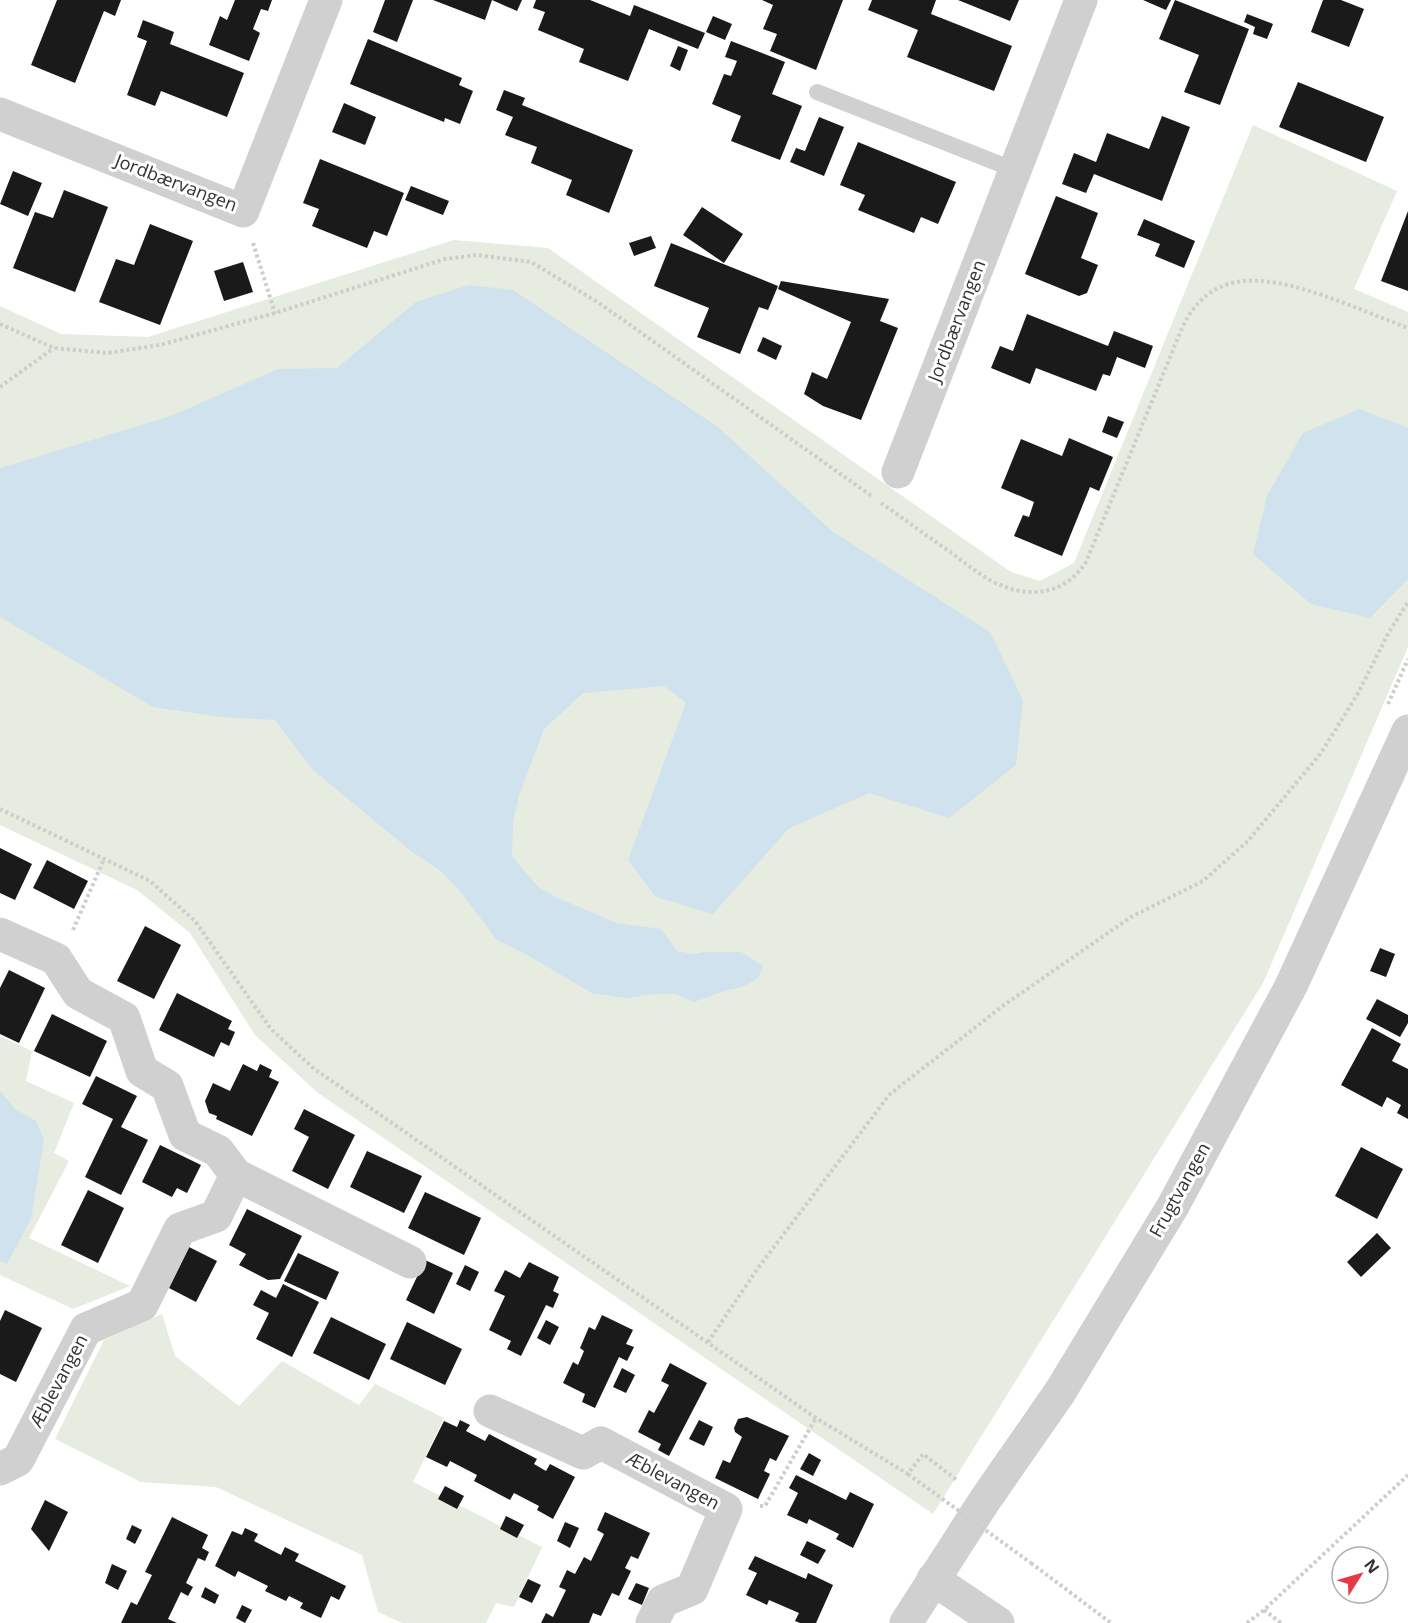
<svg xmlns="http://www.w3.org/2000/svg" width="1408" height="1623" font-family="'Open Sans',sans-serif">
<style>
.green{fill:#e6ecdf}
.water{fill:#cfe2ee}
.building{fill:#1a1a1a}
.lines{fill:none;stroke-linecap:round;stroke-linejoin:round}
.path{stroke:#cdcdcd;stroke-width:4;stroke-dasharray:3 3;stroke-linecap:butt}
.service{stroke:#d0d0d0;stroke-width:16}
.minor{stroke:#d0d0d0;stroke-width:33}
.tertiary{stroke:#d0d0d0;stroke-width:33}
.path-bridge{stroke:#cdcdcd;stroke-width:4;stroke-dasharray:3 3;stroke-linecap:butt}
.labels{text-anchor:middle;stroke-width:6;stroke-linejoin:round;paint-order:stroke}
.street-label{font-size:18px;fill:#333;stroke:#fff}
</style>
<rect width="100%" height="100%" fill="#fff"/>
<g class="green">
<path d="M1253,125L1397,191L1354,289L1408,312V647L1263,983L933,1514L318,1093L255,1035L190,933L137,890L0,825V306L61,334L148,337L454,240L548,248L1011,572L1040,581L1074,563Z"/>
<path d="M0,1036L32,1051L26,1081L74,1103L54,1153L69,1161L29,1238L130,1286L73,1309L0,1275Z"/>
<path d="M162,1314L175,1356L239,1406L282,1361L359,1405L375,1384L444,1418L413,1482L542,1547L514,1607L496,1603L486,1623H402L378,1612L362,1555L216,1487L141,1482L55,1439L104,1340Z"/>
</g>
<g class="water">
<path d="M469,285L513,290L718,427L833,532L990,632L1023,700L1016,765L949,818L869,793L788,829L713,914L656,897L628,860L686,703L664,686L583,693L544,729L519,795L513,821L512,856L538,887L558,898L617,923L661,929L677,951L693,954L705,952H741L763,966L758,978L742,987L727,990L694,1002L676,994H655L626,998L592,993L527,955L497,940L460,891L441,871L411,851L313,770L275,720L221,717L153,707L0,617V468L171,416L278,369L337,368L416,302Z"/>
<path d="M1359,409L1408,428V579L1370,618L1311,604L1253,554L1267,496L1303,433Z"/>
<path d="M0,1091L16,1110L36,1121L44,1140L31,1219L7,1264L0,1261Z"/>
</g>
<g class="building">
<path d="M57,0H121L115,16L104,11L75,83L31,65Z"/>
<path d="M235,0H272L268,11L261,9L253,29L260,33L249,61L209,45L220,16L227,20Z"/>
<path d="M385,0H413L397,42L373,32Z"/>
<path d="M433,0H522L517,11L492,0L485,20Z"/>
<path d="M536,0H590L630,16L634,5L705,33L698,49L649,29L628,81L579,62L584,49L538,30L545,12L533,8Z"/>
<path d="M762,0H843L816,70L770,51L777,34L763,29L773,5Z"/>
<path d="M872,0H936L931,14L1012,46L994,91L907,57L918,30L868,10Z"/>
<path d="M958,0H1019L1010,21Z"/>
<path d="M1143,0H1171L1166,10Z"/>
<path d="M1175,0L1249,29L1220,105L1184,92L1199,55L1159,39Z"/>
<path d="M1323,0H1341L1364,9L1349,47L1311,32Z"/>
<path d="M1247,14L1273,24L1267,39L1253,34L1255,27L1244,22Z"/>
<path d="M713,16L732,24L725,40L706,32Z"/>
<path d="M143,20L174,32L170,44L244,73L227,117L161,91L155,106L127,95L147,41L137,37Z"/>
<path d="M368,39L462,78L459,85L473,91L460,124L445,118L444,122L350,84Z"/>
<path d="M731,41L785,62L772,94L802,106L780,160L731,141L741,116L712,104L724,74L731,76L737,61L725,57Z"/>
<path d="M678,46L688,50L680,71L670,66Z"/>
<path d="M1298,82L1384,117L1366,162L1279,127Z"/>
<path d="M504,90L525,98L522,105L633,150L609,213L566,195L572,180L531,163L537,147L505,135L513,117L496,110Z"/>
<path d="M344,103L376,117L365,145L332,132Z"/>
<path d="M1162,116L1190,127L1162,201L1094,174L1086,193L1062,184L1074,153L1096,162L1107,133L1149,149Z"/>
<path d="M819,117L844,127L824,176L790,162L796,148L805,151Z"/>
<path d="M858,142L956,182L938,224L921,217L914,233L858,210L865,195L840,185Z"/>
<path d="M320,159L404,193L387,236L374,231L367,248L312,226L319,209L303,203Z"/>
<path d="M13,171L42,183L28,216L0,204Z"/>
<path d="M411,186L449,201L443,215L405,200Z"/>
<path d="M64,190L108,207L75,292L13,268L35,212L53,218Z"/>
<path d="M1056,196L1098,213L1081,258L1098,265L1087,293L1079,296L1025,274Z"/>
<path d="M702,207L743,234L724,263L683,235Z"/>
<path d="M1408,211V291L1381,281Z"/>
<path d="M1144,219L1195,241L1184,268L1155,256L1160,244L1137,235Z"/>
<path d="M150,224L193,241L160,325L99,302L116,259L134,265Z"/>
<path d="M651,236L656,248L634,256L629,243Z"/>
<path d="M671,243L778,286L768,310L759,307L740,354L697,337L709,308L654,286Z"/>
<path d="M243,262L253,292L224,301L214,271Z"/>
<path d="M781,281L889,299L880,321L898,328L861,420L823,406L804,394L812,372L827,379L851,322L778,289Z"/>
<path d="M1027,314L1108,346L1114,331L1153,346L1145,368L1117,357L1110,376L1103,374L1096,391L1036,368L1030,384L991,368L1000,346L1013,351Z"/>
<path d="M763,337L782,346L776,360L757,351Z"/>
<path d="M1108,416L1124,422L1117,438L1102,432Z"/>
<path d="M1069,438L1113,457L1099,491L1090,487L1062,556L1014,536L1023,515L1029,517L1034,502L1001,488L1021,439L1062,456Z"/>
<path d="M0,848L32,864L15,900L0,893Z"/>
<path d="M47,860L88,881L74,909L33,888Z"/>
<path d="M145,926L181,945L154,999L117,981Z"/>
<path d="M1380,948L1395,954L1386,977L1370,971Z"/>
<path d="M9,970L45,988L19,1043L0,1034V988Z"/>
<path d="M177,993L232,1021L228,1029L235,1032L229,1046L221,1042L214,1057L159,1030Z"/>
<path d="M1377,999L1408,1015V1023L1400,1037L1366,1019Z"/>
<path d="M52,1014L107,1041L90,1077L34,1051Z"/>
<path d="M1372,1028L1401,1044L1392,1061L1408,1069V1119L1397,1113L1401,1105L1387,1097L1382,1107L1341,1085Z"/>
<path d="M243,1064L257,1071L260,1064L272,1070L269,1077L279,1082L252,1136L216,1119L217,1116L209,1113L205,1101L213,1083L230,1091Z"/>
<path d="M96,1076L137,1096L121,1127L148,1140L121,1195L85,1177L113,1119L82,1104Z"/>
<path d="M304,1109L355,1135L328,1189L292,1171L309,1137L294,1129Z"/>
<path d="M160,1145L201,1165L187,1193L177,1188L172,1197L142,1182Z"/>
<path d="M1361,1147L1403,1169L1377,1219L1335,1196Z"/>
<path d="M367,1151L422,1176L404,1213L350,1187Z"/>
<path d="M88,1190L124,1208L98,1263L61,1245Z"/>
<path d="M425,1192L481,1218L464,1255L408,1228Z"/>
<path d="M247,1209L302,1236L280,1279L268,1280L239,1265L246,1254L229,1245Z"/>
<path d="M1377,1233L1391,1248L1361,1277L1347,1262Z"/>
<path d="M189,1247L217,1261L196,1302L169,1288Z"/>
<path d="M298,1253L339,1272L326,1300L284,1281Z"/>
<path d="M425,1260L453,1273L434,1314L406,1300Z"/>
<path d="M529,1262L559,1277L553,1291L559,1294L553,1308L546,1305L521,1356L507,1349L511,1341L489,1330L505,1296L494,1291L505,1270L520,1278Z"/>
<path d="M465,1265L479,1272L470,1291L456,1284Z"/>
<path d="M283,1284L319,1302L292,1357L256,1339L269,1313L253,1305L261,1290L276,1298Z"/>
<path d="M5,1310L42,1328L16,1382L0,1374V1321Z"/>
<path d="M602,1315L633,1330L626,1344L634,1347L627,1361L619,1357L595,1408L582,1402L585,1394L563,1383L573,1362L578,1365L584,1351L580,1348L589,1327L595,1330Z"/>
<path d="M331,1317L386,1344L369,1380L313,1353Z"/>
<path d="M546,1320L559,1327L550,1345L537,1338Z"/>
<path d="M407,1322L462,1349L445,1385L390,1359Z"/>
<path d="M670,1363L707,1383L669,1456L658,1450L661,1444L638,1432L649,1410L654,1413L669,1385L661,1381Z"/>
<path d="M622,1368L635,1375L626,1393L613,1387Z"/>
<path d="M747,1417L789,1436L776,1461L770,1458L764,1471L770,1474L758,1499L715,1478L723,1460L730,1463L742,1437L735,1432L734,1428L738,1419Z"/>
<path d="M460,1420L470,1425L466,1431L485,1441L489,1434L537,1459L534,1464L546,1471L550,1464L575,1477L553,1519L537,1510L539,1506L514,1493L510,1500L474,1481L477,1475L450,1461L447,1467L426,1457L444,1421L457,1427Z"/>
<path d="M699,1420L713,1427L704,1446L689,1439Z"/>
<path d="M809,1453L821,1460L813,1476L800,1469Z"/>
<path d="M796,1475L846,1500L850,1492L874,1504L853,1548L836,1539L839,1534L809,1519L807,1524L787,1515L798,1493L789,1488Z"/>
<path d="M445,1486L464,1496L457,1509L438,1499Z"/>
<path d="M45,1500L68,1512L49,1551L31,1529Z"/>
<path d="M605,1512L650,1533L638,1559L631,1556L625,1568L631,1571L619,1596L612,1593L601,1616L593,1613L589,1623H541L546,1613L553,1617L566,1590L559,1587L567,1570L575,1574L584,1557L591,1561L604,1534L597,1530Z"/>
<path d="M506,1516L524,1525L517,1538L500,1529Z"/>
<path d="M172,1517L208,1535L202,1548L209,1552L205,1561L198,1558L186,1583L193,1587L188,1596L181,1592L168,1619L177,1623H121L131,1602L137,1605L152,1575L145,1572Z"/>
<path d="M565,1522L579,1528L570,1548L557,1541Z"/>
<path d="M132,1525L142,1530L135,1544L126,1539Z"/>
<path d="M245,1528L258,1534L254,1541L281,1555L285,1547L299,1554L295,1561L346,1586L339,1600L331,1596L321,1618L300,1608L303,1603L289,1596L286,1601L265,1591L268,1586L238,1571L235,1577L215,1566L232,1531L242,1535Z"/>
<path d="M807,1541L826,1550L818,1564L800,1555Z"/>
<path d="M755,1556L806,1579L808,1573L833,1585L816,1623H800L795,1621L799,1613L769,1600L767,1605L746,1595L757,1573L748,1569Z"/>
<path d="M112,1564L127,1571L118,1590L105,1583Z"/>
<path d="M528,1579L541,1585L532,1603L519,1597Z"/>
<path d="M636,1583L649,1588L642,1605L628,1599Z"/>
<path d="M205,1587L219,1595L215,1604L201,1597Z"/>
<path d="M242,1605L252,1610L245,1623L236,1618Z"/>
</g>
<g class="lines">
<g class="path">
<path d="M253,243L275,313"/>
<path d="M0,324L54,348L107,353L160,345L275,313L445,259L478,255L531,262L599,303L873,497"/>
<path d="M0,387L54,348"/>
<path d="M881,503C903,518 924,534 946,549C960,559 973,570 988,579C1023,599 1063,598 1086,562L1182,328C1212,265 1267,277 1322,295C1351,305 1379,317 1408,328"/>
<path d="M1388,704L1408,659"/>
<path d="M0,809L150,881L195,921L271,1029L313,1068L816,1418L908,1474L923,1454L958,1481"/>
<path d="M73,930L104,859"/>
<path d="M708,1342L758,1268L890,1094L1004,1005L1131,917L1203,881L1248,841L1321,753L1357,695L1389,632L1408,602"/>
<path d="M760,1506H765L816,1418"/>
<path d="M1031,1563L1111,1623"/>
<path d="M1264,1610L1281,1623"/>
<path d="M1247,1623L1264,1610L1408,1475"/>
</g>
<path class="service" d="M817,92L1015,170"/>
<g class="minor">
<path d="M0,114L243,211L326,0"/>
<path d="M898,472L1081,0"/>
<path d="M0,934L56,959L78,993L124,1018L142,1071L167,1086L185,1135L218,1151L236,1175L410,1262"/>
<path d="M490,1411L583,1453L601,1443L726,1509L692,1589L663,1601L652,1623"/>
<path d="M0,1469L18,1460L86,1329L142,1305L180,1229L216,1216L236,1175"/>
<path d="M933,1579L998,1623"/>
</g>
<path class="tertiary" d="M906,1623L985,1500L1060,1392L1173,1206L1291,986L1408,731"/>
<path class="path-bridge" d="M908,1474L1031,1563"/>
</g>
<g class="labels">
<g class="street-label">
<text transform="translate(176 183) rotate(21)" y="6">Jordbærvangen</text>
<text transform="translate(957 321) rotate(-69)" y="6">Jordbærvangen</text>
<text transform="translate(1180 1190) rotate(-61)" y="6">Frugtvangen</text>
<text transform="translate(59 1381) rotate(-62)" y="6">Æblevangen</text>
<text transform="translate(673 1481) rotate(28)" y="6">Æblevangen</text>
</g>
</g>
<g transform="translate(1360 1575) rotate(53)"><circle r="28" fill="#ffffff" stroke="#adadad" stroke-width="1.5"/>
<path d="M0-4.5L10 22L0 15L-10 22Z" fill="#e63946"/>
<text y="-9" font-size="16" font-weight="bold" text-anchor="middle" fill="#333333">N</text>
</g>
</svg>
